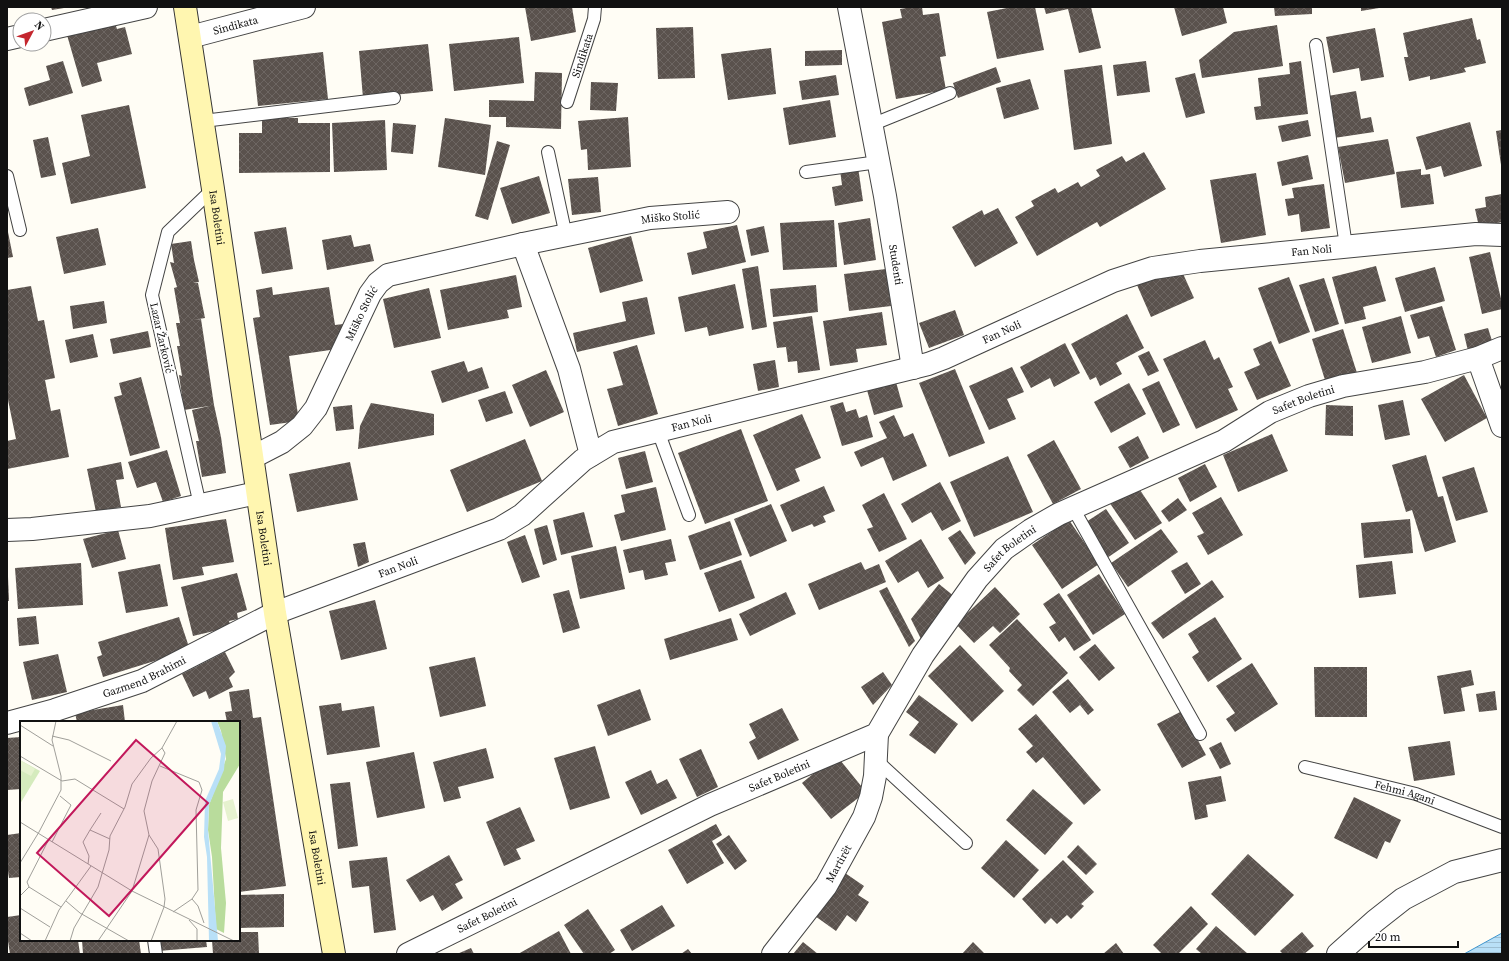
<svg xmlns="http://www.w3.org/2000/svg" width="1509" height="961" font-family="'Source Serif 4',serif">
<style>
.water{fill:url(#water-rules);stroke:#3f96cf}
.building{fill:url(#building-cross-hatch)}
.lines{fill:none;stroke-linecap:round;stroke-linejoin:round}
.service-casing{stroke:#444;stroke-width:14}
.minor-casing{stroke:#444;stroke-width:24}
.secondary-casing{stroke:#333;stroke-width:24}
.service{stroke:#fff;stroke-width:12}
.minor{stroke:#fff;stroke-width:22}
.secondary{stroke:#fff6b0;stroke-width:22}
.labels{text-anchor:middle;stroke-width:4;stroke-linejoin:round;paint-order:stroke}
.street-label{font-size:11px;fill:#111;stroke:#fff}
.inset-road{fill:none;stroke:#a09f9a;stroke-width:1}
.view{fill:#c2185b;fill-opacity:0.15;stroke:#c2185b;stroke-width:2}
.inset-edge{fill:none;stroke:#111;stroke-width:2}
</style>
<defs>
<pattern id="water-rules" width="6" height="5" patternUnits="userSpaceOnUse"><rect width="6" height="5" fill="#b9e0f7"/><path d="M0 2.5h6" fill="none" stroke="#9ebfd3"/></pattern>
<pattern id="building-cross-hatch" width="8" height="8" patternUnits="userSpaceOnUse"><rect width="8" height="8" fill="#5a524d"/><path d="M0 0l8 8M0 8l8-8" fill="none" stroke="#6d6662"/></pattern>
</defs>
<rect width="100%" height="100%" fill="#fffdf5"/>
<path class="water" d="M1502,933V954H1464Z"/>
<g class="building">
<path d="M51,7H64V8L52,10Z"/>
<path d="M525,7H572L576,32L531,41Z"/>
<path d="M912,7H922L923,15L939,13L946,56L940,57L946,90L896,99L882,22L902,18L900,9Z"/>
<path d="M1012,7H1035L1044,50L997,59L987,12Z"/>
<path d="M1044,7H1091L1101,48L1079,53L1068,9L1046,14Z"/>
<path d="M1174,7H1223L1227,23L1182,36Z"/>
<path d="M1274,7H1312V14L1275,16Z"/>
<path d="M1361,7H1379V8L1361,11Z"/>
<path d="M1472,18L1477,40L1480,39L1486,63L1464,68L1466,72L1430,80V76L1409,81L1404,57H1408L1403,33Z"/>
<path d="M115,23L117,29L125,27L132,54L97,63L102,81L82,87L67,35Z"/>
<path d="M1277,25L1283,66L1202,78L1199,60L1234,32Z"/>
<path d="M693,27L695,78L658,79L656,28Z"/>
<path d="M1375,28L1384,77L1361,81L1359,68L1333,73L1326,37Z"/>
<path d="M519,37L524,83L454,91L449,44Z"/>
<path d="M428,44L433,91L363,98L359,51Z"/>
<path d="M771,48L776,94L728,100L721,54Z"/>
<path d="M842,50V65L805,66V51Z"/>
<path d="M323,52L328,99L258,106L253,60Z"/>
<path d="M63,61L73,93L29,106L24,88L50,80L46,66Z"/>
<path d="M1146,61L1150,92L1117,96L1113,65Z"/>
<path d="M1301,61L1308,114L1256,120L1254,107L1261,106L1258,78L1290,74L1289,63Z"/>
<path d="M1102,65L1112,144L1074,150L1064,70Z"/>
<path d="M996,67L1001,82L958,98L953,83Z"/>
<path d="M535,72L562,73L561,129L506,127V117H489V100L534,101Z"/>
<path d="M1195,73L1205,113L1186,118L1175,78Z"/>
<path d="M836,75L839,95L802,100L799,81Z"/>
<path d="M1030,79L1039,109L1004,119L996,88Z"/>
<path d="M591,82L618,83L616,111L590,110Z"/>
<path d="M1356,91L1361,119L1371,117L1374,132L1334,138L1328,96Z"/>
<path d="M830,100L836,137L789,145L783,108Z"/>
<path d="M129,105L146,188L71,204L62,163L90,156L81,115Z"/>
<path d="M628,117L631,167L588,170L587,149L581,150L578,121Z"/>
<path d="M262,118H298V123H330V172L239,173V133H262Z"/>
<path d="M445,118L491,125L485,175L438,167Z"/>
<path d="M385,120L387,170L334,172L332,123Z"/>
<path d="M1308,120L1311,136L1282,142L1278,126Z"/>
<path d="M1470,122L1482,166L1444,177L1441,166L1426,170L1416,137Z"/>
<path d="M393,123L416,125L413,154L391,152Z"/>
<path d="M1502,130V165H1501L1496,131Z"/>
<path d="M48,137L56,175L41,178L33,140Z"/>
<path d="M1388,139L1395,174L1345,183L1338,147Z"/>
<path d="M497,141L510,145L488,220L475,216Z"/>
<path d="M1144,152L1166,189L1100,227L1097,222L1037,256L1015,217L1034,206L1031,201L1055,188L1058,193L1078,182L1081,187L1100,176L1096,170L1122,156L1126,162Z"/>
<path d="M1308,155L1313,179L1282,186L1277,162Z"/>
<path d="M858,167L863,201L835,206L832,187L842,185L840,170Z"/>
<path d="M1421,169V175L1430,174L1434,204L1401,208L1396,172Z"/>
<path d="M1256,173L1266,235L1221,243L1210,180Z"/>
<path d="M539,176L550,213L512,224L500,188Z"/>
<path d="M598,177L601,212L572,215L568,179Z"/>
<path d="M1324,184L1330,228L1301,232L1299,214L1288,216L1285,199L1294,198L1292,188Z"/>
<path d="M1502,194V222L1479,227L1475,209L1486,207L1485,197Z"/>
<path d="M998,208L1018,243L975,267L952,227L982,210L984,215Z"/>
<path d="M870,218L876,260L844,265L838,223Z"/>
<path d="M834,220L837,267L783,270L780,223Z"/>
<path d="M737,225L746,262L692,275L687,253L707,248L703,232Z"/>
<path d="M764,226L769,252L751,256L746,230Z"/>
<path d="M7,227L13,257L7,258Z"/>
<path d="M286,227L293,269L262,274L254,232Z"/>
<path d="M98,228L106,265L64,274L56,237Z"/>
<path d="M351,235L354,247L370,244L374,261L327,270L322,240Z"/>
<path d="M631,236L643,281L600,293L588,248Z"/>
<path d="M191,241L194,260L199,282L193,283H198L205,318L193,320L201,319L214,405L221,437L226,473L202,477L196,441H199L192,410L209,406L184,410L179,375L182,376L177,346H180L176,323H180L174,288L177,287L170,262L174,263L171,244Z"/>
<path d="M1490,252L1502,303V309L1482,314L1469,257Z"/>
<path d="M758,266L767,327L752,330L742,269Z"/>
<path d="M1376,266L1386,301L1363,307L1366,319L1345,324L1332,277Z"/>
<path d="M1180,267L1194,298L1151,317L1137,285Z"/>
<path d="M1435,267L1445,301L1405,312L1395,278Z"/>
<path d="M886,269L891,306L849,311L844,274Z"/>
<path d="M516,275L522,307L507,310L509,318L448,330L440,290Z"/>
<path d="M1289,277L1310,332L1279,344L1258,288Z"/>
<path d="M1324,278L1339,324L1315,332L1299,285Z"/>
<path d="M735,284L744,328L709,336L707,327L685,332L678,297Z"/>
<path d="M816,285L818,312L773,317L770,289Z"/>
<path d="M31,286L38,321L44,320L55,378L45,380L51,411L60,409L69,457L7,469V441L16,439L7,395V290Z"/>
<path d="M272,287L273,295L329,287L335,325L343,324L337,349L289,356L299,421L270,425L253,318L260,317L256,290Z"/>
<path d="M429,288L441,338L394,348L383,299Z"/>
<path d="M647,297L655,334L577,352L573,333L626,321L622,302Z"/>
<path d="M104,301L107,323L73,329L70,306Z"/>
<path d="M1442,306L1456,350L1436,357L1429,336L1418,339L1410,315Z"/>
<path d="M955,310L964,335L929,348L919,323Z"/>
<path d="M882,312L887,345L856,349L858,362L830,366L823,321Z"/>
<path d="M1127,314L1144,348L1116,363L1122,374L1100,386L1096,377L1090,380L1071,344Z"/>
<path d="M812,316L820,370L798,373L797,361L788,362L786,347L777,348L773,322Z"/>
<path d="M1401,316L1411,353L1372,363L1362,327Z"/>
<path d="M1488,328L1493,344L1468,351L1464,334Z"/>
<path d="M1343,329L1357,373L1326,383L1312,339Z"/>
<path d="M148,331L151,347L113,354L110,339Z"/>
<path d="M93,334L98,357L70,363L65,340Z"/>
<path d="M1205,340L1214,360L1219,357L1233,387L1228,389L1238,410L1196,429L1163,359Z"/>
<path d="M1271,341L1291,386L1257,400L1244,372L1260,365L1253,349Z"/>
<path d="M1065,343L1080,373L1054,387L1050,378L1031,388L1020,367Z"/>
<path d="M637,345L658,414L618,426L607,389L623,385L613,352Z"/>
<path d="M1149,351L1159,371L1148,376L1138,356Z"/>
<path d="M775,360L779,387L758,391L753,364Z"/>
<path d="M464,361L468,372L482,367L489,388L442,403L431,371Z"/>
<path d="M1012,367L1024,392L1007,399L1016,419L989,430L969,386Z"/>
<path d="M955,369L985,443L949,457L919,383Z"/>
<path d="M546,370L564,412L530,427L512,385Z"/>
<path d="M1464,375L1487,418L1445,442L1421,399Z"/>
<path d="M141,377L160,448L130,456L114,397L122,395L119,383Z"/>
<path d="M1159,381L1180,425L1163,433L1142,389Z"/>
<path d="M896,382L903,407L874,415L867,390Z"/>
<path d="M1129,383L1146,414L1111,433L1094,402Z"/>
<path d="M505,391L513,413L486,422L478,400Z"/>
<path d="M1403,400L1410,435L1385,440L1378,405Z"/>
<path d="M843,402L846,412L856,409L859,418L867,415L873,437L842,446L830,406Z"/>
<path d="M371,403L434,414V435L358,449L360,426Z"/>
<path d="M352,405L354,429L336,431L333,407Z"/>
<path d="M1326,405L1353,406V436L1325,435Z"/>
<path d="M802,414L821,458L795,469L800,481L777,491L753,435Z"/>
<path d="M894,415L904,437L913,433L927,466L893,481L883,457L861,467L854,452L887,438L879,422Z"/>
<path d="M741,429L768,501L705,524L678,453Z"/>
<path d="M1272,434L1288,471L1238,492L1223,455Z"/>
<path d="M1138,436L1149,458L1130,468L1118,447Z"/>
<path d="M525,439L542,481L467,512L450,470Z"/>
<path d="M1054,440L1081,489L1053,504L1027,455Z"/>
<path d="M167,450L181,496L163,502L156,482L137,488L128,462Z"/>
<path d="M645,451L653,482L626,489L618,458Z"/>
<path d="M1426,455L1438,497L1443,496L1456,542L1425,552L1412,510L1406,512L1392,465Z"/>
<path d="M1008,456L1033,512L974,537L950,482Z"/>
<path d="M121,462L124,479L116,480L121,507L96,512L87,469Z"/>
<path d="M350,462L358,500L297,512L289,474Z"/>
<path d="M1205,464L1217,487L1190,502L1178,478Z"/>
<path d="M1474,467L1488,512L1456,521L1442,477Z"/>
<path d="M940,482L961,521L942,531L931,512L912,523L901,504Z"/>
<path d="M1136,484L1162,523L1135,540L1109,502Z"/>
<path d="M824,486L835,511L823,516L826,522L814,527L812,524L792,532L780,505Z"/>
<path d="M656,487L666,530L621,541L614,515L625,512L621,495Z"/>
<path d="M884,493L907,539L879,552L867,529L873,527L862,505Z"/>
<path d="M1221,497L1243,535L1208,555L1197,536L1204,533L1192,513Z"/>
<path d="M1178,498L1187,510L1169,522L1161,511Z"/>
<path d="M771,504L787,541L750,557L734,519Z"/>
<path d="M1106,509L1129,543L1107,558L1083,524Z"/>
<path d="M584,512L593,547L561,555L553,520Z"/>
<path d="M226,519L234,562L202,567L204,575L173,580L165,528Z"/>
<path d="M1410,519L1413,553L1364,558L1361,523Z"/>
<path d="M1069,520L1099,564L1062,589L1032,545Z"/>
<path d="M730,521L742,555L700,570L688,536Z"/>
<path d="M547,525L557,560L543,565L534,529Z"/>
<path d="M1161,529L1178,552L1128,587L1111,563Z"/>
<path d="M118,530L126,559L92,568L83,539Z"/>
<path d="M960,530L976,553L965,565L948,538Z"/>
<path d="M525,535L540,577L522,583L507,542Z"/>
<path d="M671,539L676,561L665,563L668,575L645,580L643,570L629,573L623,550Z"/>
<path d="M921,539L944,578L928,588L918,571L898,583L885,561Z"/>
<path d="M365,542L369,562L358,567L353,544Z"/>
<path d="M616,546L625,589L580,599L571,556Z"/>
<path d="M741,560L755,598L719,612L704,573Z"/>
<path d="M1392,561L1396,594L1359,598L1356,565Z"/>
<path d="M861,562L865,570L879,564L886,582L819,610L808,584Z"/>
<path d="M1187,562L1201,584L1185,594L1171,571Z"/>
<path d="M81,563L83,605L18,609L15,568Z"/>
<path d="M160,564L168,606L126,613L118,572Z"/>
<path d="M237,573L247,610L237,613L238,619L229,621L231,627L193,636L181,587Z"/>
<path d="M1099,574L1125,614L1093,635L1067,595Z"/>
<path d="M7,577H8L9,601H7Z"/>
<path d="M1212,580L1224,597L1163,639L1151,623Z"/>
<path d="M939,584L955,597L921,639L911,619Z"/>
<path d="M887,587L915,641L909,647L879,591Z"/>
<path d="M995,587L1020,614L1000,633L993,626L974,643L956,624Z"/>
<path d="M569,590L580,628L563,633L553,594Z"/>
<path d="M786,592L796,614L750,636L739,614Z"/>
<path d="M1059,593L1091,640L1074,651L1065,637L1059,642L1049,627L1056,623L1043,604Z"/>
<path d="M375,600L387,649L341,660L329,611Z"/>
<path d="M36,616L39,644L19,646L17,618Z"/>
<path d="M179,617L190,650L103,677L97,657L102,655L98,642Z"/>
<path d="M1215,617L1242,659L1208,682L1192,657L1199,652L1188,634Z"/>
<path d="M731,618L738,640L670,660L664,639Z"/>
<path d="M1017,619L1068,673L1033,706L1017,690L1022,685L1009,671L1010,668L989,645Z"/>
<path d="M1095,644L1115,668L1099,681L1079,657Z"/>
<path d="M960,645L1004,691L972,722L928,676Z"/>
<path d="M225,652L235,672L229,678L233,687L209,699L206,691L193,697L182,674Z"/>
<path d="M58,654L67,692L32,700L23,662Z"/>
<path d="M475,657L486,706L440,717L429,667Z"/>
<path d="M1252,663L1278,704L1235,732L1226,719L1235,713L1216,686Z"/>
<path d="M1314,667H1367V717H1315Z"/>
<path d="M1471,670L1474,685L1461,688L1465,711L1444,714L1437,676Z"/>
<path d="M883,672L892,685L873,705L861,687Z"/>
<path d="M1068,679L1094,710L1088,715L1080,705L1070,713L1052,692Z"/>
<path d="M249,689L253,718L261,717L286,886L239,892V722H227L225,712L232,711L229,692Z"/>
<path d="M640,689L651,720L608,736L597,705Z"/>
<path d="M1495,691L1497,710L1479,712L1476,694Z"/>
<path d="M919,695L958,724L935,754L909,735L919,722L906,712Z"/>
<path d="M341,703L342,711L374,706L380,747L327,755L319,706Z"/>
<path d="M123,705L125,722H77L75,713Z"/>
<path d="M782,708L799,740L758,760L749,742L756,738L749,724Z"/>
<path d="M1182,711L1206,755L1182,768L1157,724Z"/>
<path d="M1036,714L1101,790L1084,805L1043,757L1036,763L1026,752L1033,746L1018,729Z"/>
<path d="M21,737V789L7,790V738Z"/>
<path d="M1450,741L1455,775L1414,781L1408,747Z"/>
<path d="M1221,742L1231,764L1220,769L1209,748Z"/>
<path d="M595,746L610,798L570,810L554,758Z"/>
<path d="M486,748L494,778L458,787L461,798L444,802L433,762Z"/>
<path d="M701,749L718,787L697,797L679,759Z"/>
<path d="M414,752L425,808L377,818L366,762Z"/>
<path d="M836,755L866,792L831,819L802,783Z"/>
<path d="M651,770L657,784L667,779L677,798L641,815L625,782Z"/>
<path d="M1221,776L1226,801L1206,805L1208,817L1195,820L1188,782Z"/>
<path d="M350,782L358,846L338,849L330,784Z"/>
<path d="M1033,789L1073,823L1045,855L1006,820Z"/>
<path d="M1354,797L1401,820L1390,843L1385,841L1377,859L1334,838Z"/>
<path d="M520,807L535,841L516,849L521,859L504,866L486,822Z"/>
<path d="M716,824L722,835L712,841L724,863L687,884L668,850Z"/>
<path d="M21,833V877L9,878L7,865V835Z"/>
<path d="M729,835L747,861L735,870L716,844Z"/>
<path d="M1006,840L1039,870L1014,898L981,868Z"/>
<path d="M1078,845L1097,864L1086,875L1067,857Z"/>
<path d="M1248,854L1294,895L1255,936L1211,894Z"/>
<path d="M449,855L463,880L455,884L463,898L442,911L433,895L420,902L406,880Z"/>
<path d="M387,857L396,930L374,933L369,886L352,888L349,861Z"/>
<path d="M1063,860L1094,892L1081,904L1084,906L1071,919L1067,915L1057,924L1051,918L1045,924L1022,899Z"/>
<path d="M845,873L864,886L858,895L869,902L856,922L847,915L836,931L815,916Z"/>
<path d="M284,894V927L239,928V895Z"/>
<path d="M662,905L675,926L632,951L620,930Z"/>
<path d="M1191,906L1208,924L1178,954H1162L1153,945Z"/>
<path d="M588,909L615,950L609,954H584L564,925Z"/>
<path d="M21,915V940H78L80,954H10L7,935V917Z"/>
<path d="M1216,926L1248,954H1202L1196,949Z"/>
<path d="M559,931L571,954H518Z"/>
<path d="M239,932H258L259,954H213L212,940H239Z"/>
<path d="M1302,932L1314,946L1304,954H1283L1280,951Z"/>
<path d="M82,940H139L141,954H83Z"/>
<path d="M157,940H206L207,947L158,951Z"/>
<path d="M803,942L818,954H793Z"/>
<path d="M973,942L985,954H962Z"/>
<path d="M1116,943L1124,954H1103Z"/>
<path d="M471,948L474,954H457Z"/>
<path d="M688,949L692,954H681Z"/>
</g>
<g class="lines">
<defs>
<g id="service">
<path d="M1316,45L1346,246"/>
<path id="s1" d="M567,102L594,19L595,7"/>
<path d="M203,121L394,98"/>
<path d="M871,125L950,93"/>
<path d="M548,152L566,236"/>
<path d="M806,172L878,162"/>
<path d="M7,176L20,230"/>
<path d="M658,431L689,515"/>
<path d="M200,505L152,295L168,232L213,189"/>
<path d="M1073,508L1200,734"/>
<path d="M876,760L966,843"/>
<path id="s2" d="M1305,767L1416,794L1502,827"/>
<path d="M154,940L156,954"/>
</g>
<g id="minor">
<path id="s3" d="M849,7L885,196L913,368"/>
<path d="M44,30L146,7"/>
<path id="s4" d="M190,37L304,7"/>
<path d="M7,39L20,36"/>
<path id="s5" d="M523,244L650,218L728,212"/>
<path d="M1478,358L1502,426"/>
<path id="s6" d="M253,457L282,442L302,426L316,408L370,294L378,283L388,275L523,244L569,369L591,455"/>
<path d="M7,530L32,529L150,516L257,493"/>
<path id="s7" d="M7,723L55,710L142,681L275,613L499,529L522,515L583,460L613,442L928,364L944,358L1113,281L1153,268L1200,261L1476,234L1502,235"/>
<path id="s8" d="M408,954L710,805L877,734L923,655L977,579L1004,549L1031,530L1059,514L1224,441L1270,412L1309,396L1343,386L1425,372L1478,358L1502,348"/>
<path id="s9" d="M773,954L826,886L864,817L871,797L875,776L877,734"/>
<path d="M1338,954L1375,921L1403,899L1454,872L1502,860"/>
</g>
<g id="secondary">
<path id="s10" d="M185,7L213,189L275,613L334,954"/>
</g>
</defs>
<use href="#service" class="service-casing"/>
<use href="#minor" class="minor-casing"/>
<use href="#secondary" class="secondary-casing"/>
<use href="#service" class="service"/>
<use href="#minor" class="minor"/>
<use href="#secondary" class="secondary"/>
</g>
<g class="labels">
<g class="street-label">
<text dy="4" stroke="none"><textPath href="#s4" startOffset="47">Sindikata</textPath></text>
<text dy="4" stroke="none"><textPath href="#s1" startOffset="49">Sindikata</textPath></text>
<text dy="4" stroke="none"><textPath href="#s10" startOffset="213">Isa Boletini</textPath></text>
<text dy="4" stroke="none"><textPath href="#s5" startOffset="150">Miško Stolić</textPath></text>
<text dy="4" stroke="none"><textPath href="#s7" startOffset="1403">Fan Noli</textPath></text>
<text dy="4" stroke="none"><textPath href="#s3" startOffset="262">Studenti</textPath></text>
<text dy="4" stroke="none"><textPath href="#s6" startOffset="186">Miško Stolić</textPath></text>
<text dy="4" stroke="none"><textPath href="#s7" startOffset="1079">Fan Noli</textPath></text>
<text transform="translate(162 338) rotate(77)" y="4">Lazar Žarković</text>
<text dy="4" stroke="none"><textPath href="#s8" startOffset="1079">Safet Boletini</textPath></text>
<text dy="4" stroke="none"><textPath href="#s7" startOffset="755">Fan Noli</textPath></text>
<text dy="4" stroke="none"><textPath href="#s10" startOffset="537">Isa Boletini</textPath></text>
<text dy="4" stroke="none"><textPath href="#s8" startOffset="748">Safet Boletini</textPath></text>
<text dy="4" stroke="none"><textPath href="#s7" startOffset="422">Fan Noli</textPath></text>
<text dy="4" stroke="none"><textPath href="#s7" startOffset="145">Gazmend Brahimi</textPath></text>
<text dy="4" stroke="none"><textPath href="#s8" startOffset="412">Safet Boletini</textPath></text>
<text dy="4" stroke="none"><textPath href="#s2" startOffset="103">Fehmi Agani</textPath></text>
<text dy="4" stroke="none"><textPath href="#s10" startOffset="861">Isa Boletini</textPath></text>
<text dy="4" stroke="none"><textPath href="#s9" startOffset="112">Martirët</textPath></text>
<text dy="4" stroke="none"><textPath href="#s8" startOffset="88">Safet Boletini</textPath></text>
</g>
</g>
<g transform="translate(20 721)">
<rect width="220" height="220" fill="#fffdf5"/>
<path d="M197,0H218L220,3V43L203,71L201,127L206,182L204,212L196,208L192,136L188,109L189,84L206,38L201,10Z" fill="#b9dc9c"/>
<path d="M0,39L20,50L0,83Z" fill="#d5ebbd"/>
<path d="M0,39L15,48L11,55L0,49ZM213,78L218,97L208,100L203,81Z" fill="#e6f2cf"/>
<path d="M191,0H197L206,25L204,49L189,84L188,109L198,220H189L187,136L184,116L185,80L199,48L201,33Z" fill="#b9e0f7"/>
<path class="inset-road" d="M0,4L33,25M32,15L49,19L91,40M142,27L157,0M0,35L42,60L55,58L104,88M140,45L179,61L182,69L176,89L178,169L172,178L153,191M0,101L112,170L214,220M70,109L81,92M19,111L41,69V55L32,19L36,0M129,114L138,128L145,178L144,186L131,220M32,121L51,84L40,75M0,142L19,111M68,143L69,135L63,121L70,109L90,118M9,166L7,161L29,118M9,166L41,186M112,170L129,114L124,90L132,60L145,32L142,27M0,175L9,166M172,178L178,185L184,202M46,180L60,192L109,220M0,187L30,206M169,199L177,208V220M0,212L12,220M25,220L39,189L71,145M50,220L54,207L78,166L89,129L90,115L105,86L112,63L131,37L142,27M78,220L112,170"/>
<path class="view" d="M116,19L188,82L89,195L17,132Z"/>
<rect width="220" height="220" class="inset-edge"/>
</g>
<rect width="1509" height="961" fill="none" stroke="#111111" stroke-width="16"/>
<g transform="translate(32 32) rotate(49)"><circle r="19" fill="#ffffff" stroke="#a0a0a0"/>
<path d="M0-3L7 15L0 10L-7 15Z" fill="#c4262e"/>
<text y="-6" font-size="11" font-weight="bold" text-anchor="middle" fill="#111111">N</text>
</g>
<path d="M1369 941v6h89v-6" fill="none" stroke="#111111" stroke-width="2"/>
<text x="1375" y="941" font-size="12" fill="#111111" stroke="#ffffff" stroke-width="3" paint-order="stroke">20 m</text>
</svg>
